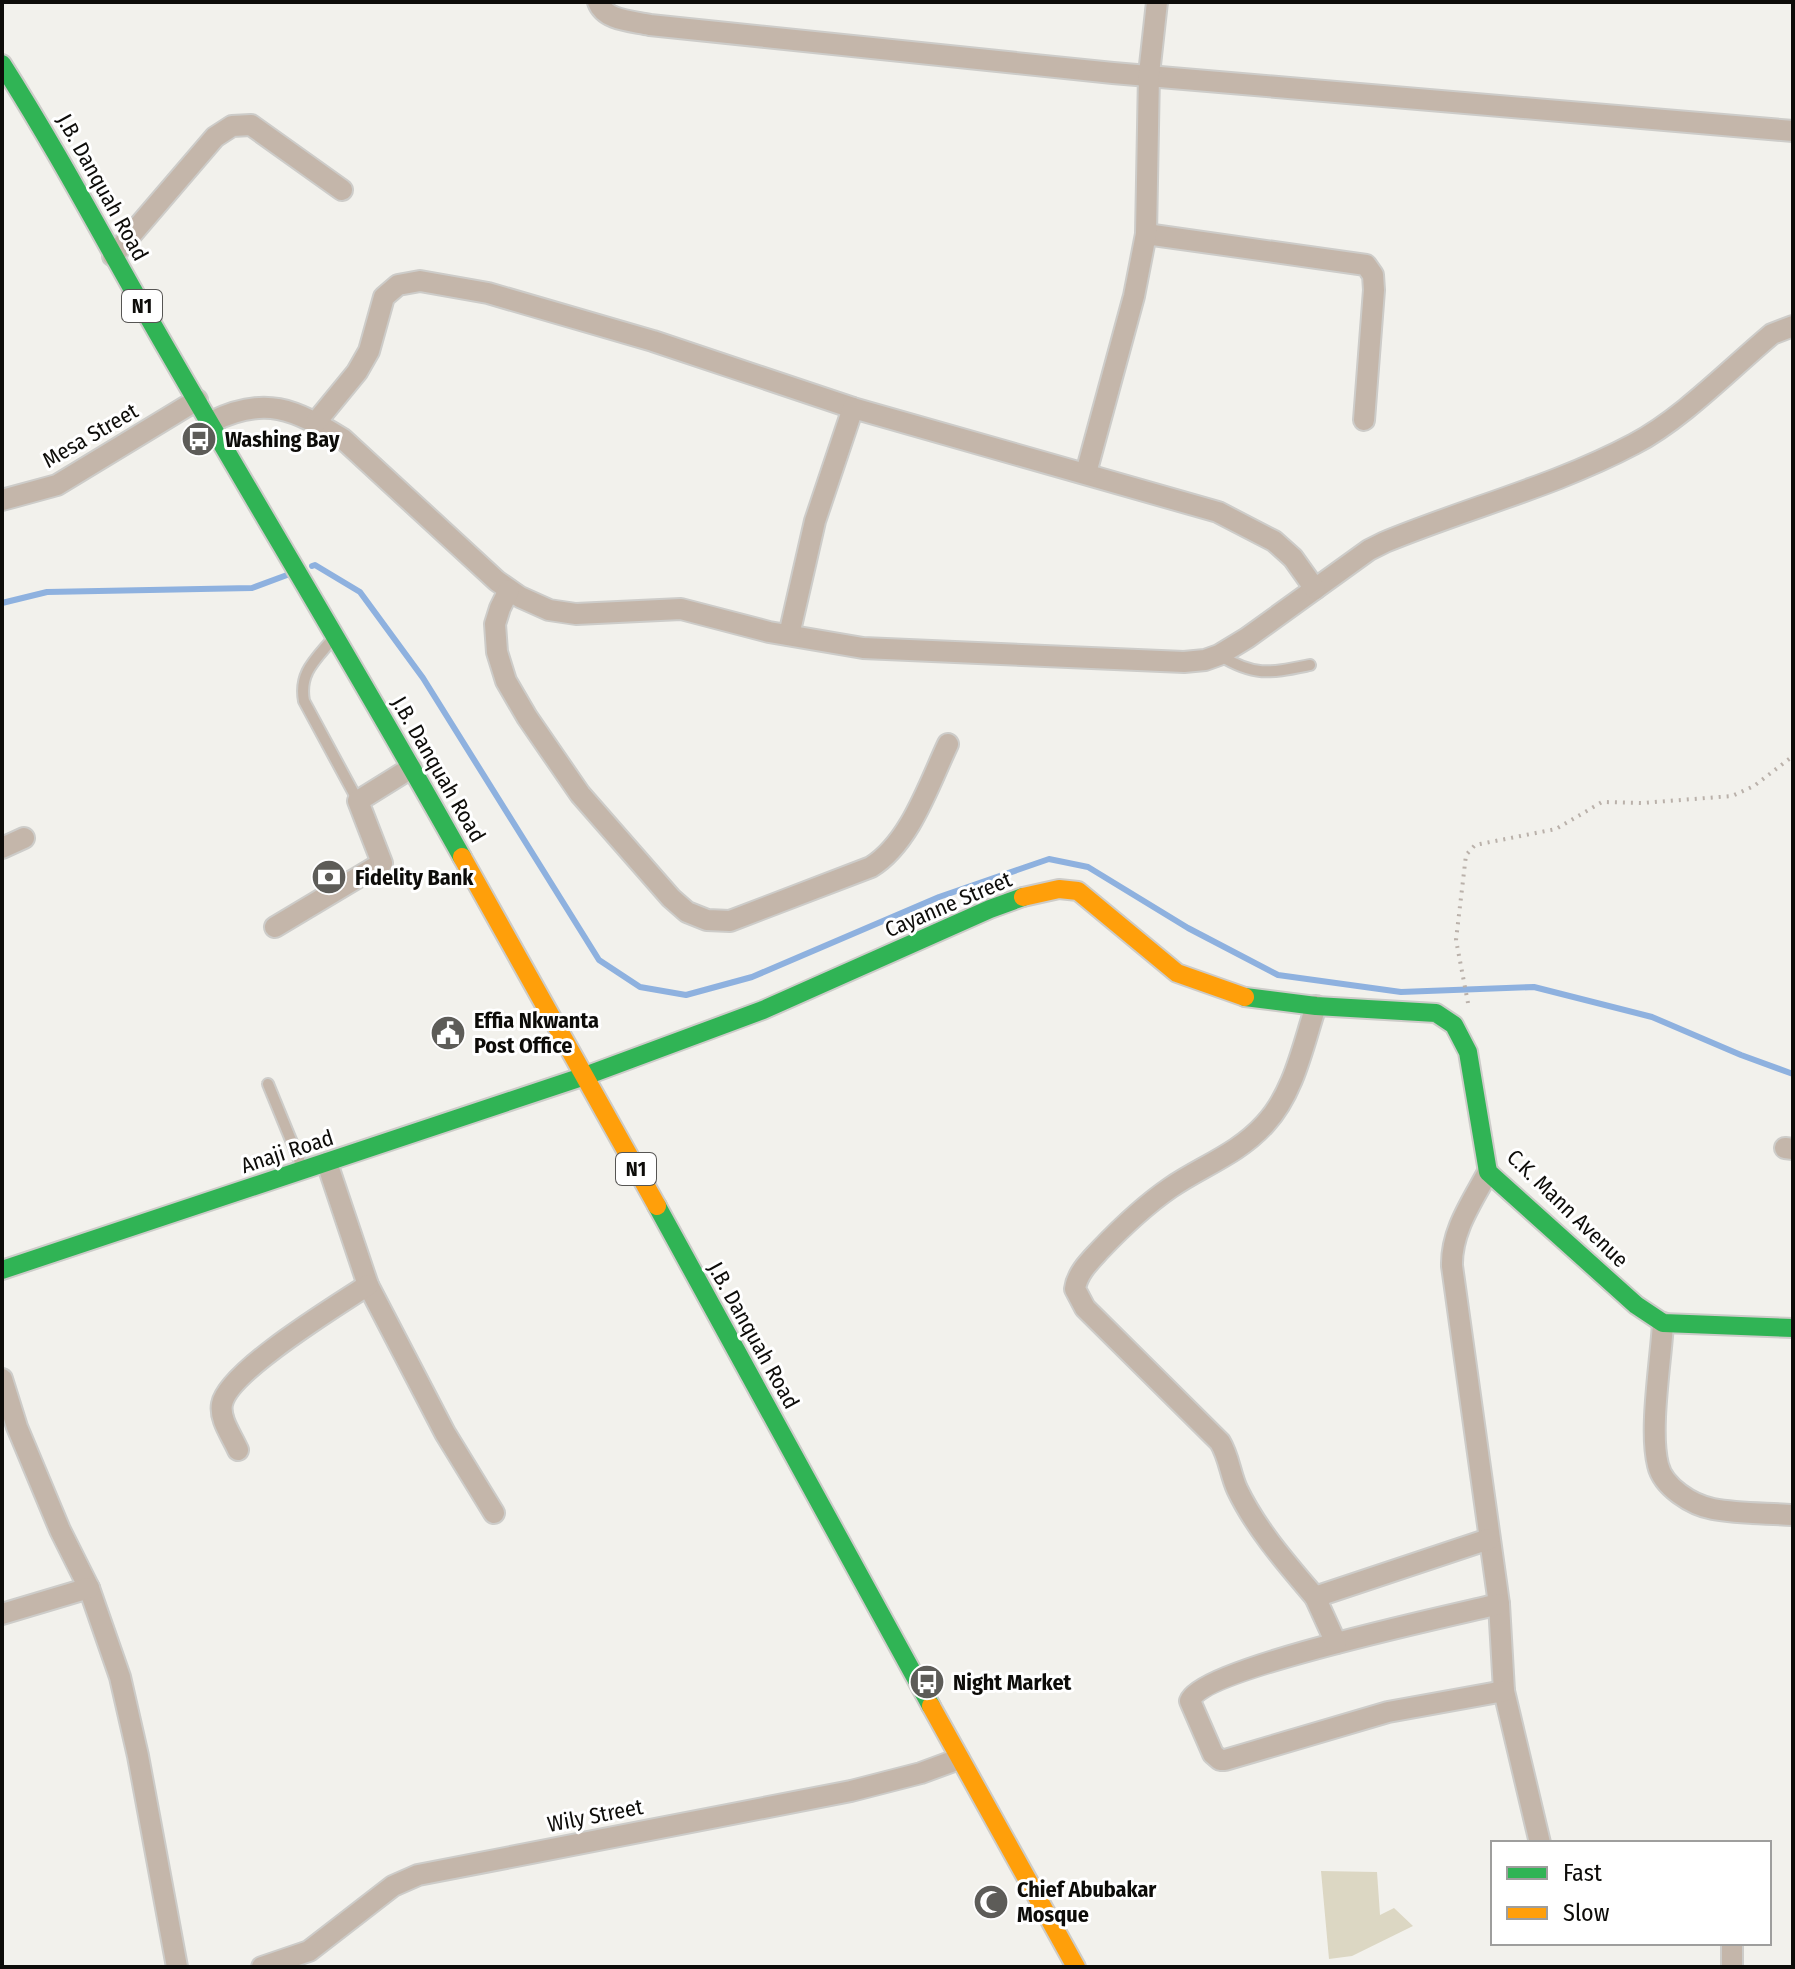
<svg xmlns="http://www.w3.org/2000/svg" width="1795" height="1969" font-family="'Fira Sans Condensed',sans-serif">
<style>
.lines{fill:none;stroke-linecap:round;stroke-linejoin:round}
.stream{stroke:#8eb1df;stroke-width:6}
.building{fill:#dcd7c3}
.lane-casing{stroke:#cdccc9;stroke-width:14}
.street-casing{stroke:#cdccc9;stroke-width:24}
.fast-casing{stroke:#cdccc9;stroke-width:22}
.slow-casing{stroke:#cdccc9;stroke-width:22}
.path{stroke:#bab1aa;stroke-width:4;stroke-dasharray:2 6;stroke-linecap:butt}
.lane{stroke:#c4b6aa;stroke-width:10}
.street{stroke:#c4b6aa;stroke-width:20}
.fast{stroke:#30b455;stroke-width:18}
.slow{stroke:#ff9f0a;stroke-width:18}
.labels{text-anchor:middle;stroke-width:6;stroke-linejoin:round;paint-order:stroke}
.shield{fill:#fff;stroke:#565553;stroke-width:2}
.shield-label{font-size:20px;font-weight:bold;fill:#0d0c09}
.street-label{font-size:22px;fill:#0d0c09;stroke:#fff}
.poi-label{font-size:22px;font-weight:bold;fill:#0d0c09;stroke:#fff;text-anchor:start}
</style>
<rect width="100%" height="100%" fill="#f2f1ec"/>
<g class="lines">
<g class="stream">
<path d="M312,566L315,565L360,592L423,678L599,960L640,987L686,995L752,977L939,897L1049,859L1088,867L1188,928L1278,975L1401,992L1534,987L1652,1017L1741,1055L1793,1074"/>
<path d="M2,603L47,592L252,588L287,575"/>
</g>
</g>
<path class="building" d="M1321,1871L1377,1872L1380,1915L1394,1908L1413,1926L1352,1956L1329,1959Z"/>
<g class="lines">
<defs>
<g id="lane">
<path d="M330,642C314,661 299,674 304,701L358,801"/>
<path d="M1219,655C1255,677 1270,673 1310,665"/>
<path d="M268,1084L302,1167"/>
</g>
<g id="street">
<path d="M598,2C605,21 633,21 650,25L1113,73L1793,131"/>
<path d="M1146,234L1366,265L1373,275L1374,290L1364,420"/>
<path d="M113,256L215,137L232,126L251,125L342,190"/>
<path d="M211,422C265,395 294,409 343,439L497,581L520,597L549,610L576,614L681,609L769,632L863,648L1184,662L1205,660L1219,655L1247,638L1369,550L1385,542C1467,508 1555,486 1634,444C1682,419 1730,369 1772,334L1793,326"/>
<path d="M316,422L357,372L369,351L384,297L398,285L420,281L488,293L653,341L853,408L1218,512L1274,541L1293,558L1315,589"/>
<path d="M1086,473L1134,296L1146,234L1149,74L1157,2"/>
<path d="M2,500L57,485L197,400"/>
<path d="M509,590L500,608L495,624L497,652L506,681L527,717L580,794L671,898L687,912L707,920L730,921L871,867C910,843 929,784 948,744"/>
<path d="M789,635L815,521L853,408"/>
<path d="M2,848L24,838"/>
<path d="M275,927L382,863L358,801L411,768"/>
<path d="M1785,1148L1793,1149"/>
<path d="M327,1163L368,1285L445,1433L494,1513"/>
<path d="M1488,1172C1472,1202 1451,1231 1452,1266L1499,1604L1504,1691L1540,1843"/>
<path d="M1663,1323C1661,1361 1649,1430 1658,1465C1663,1487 1692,1505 1713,1509C1739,1514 1767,1513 1793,1515"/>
<path d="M2,1379L17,1427L60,1530L89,1588L120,1677L138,1756L177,1967"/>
<path d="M238,1450C232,1436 219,1419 222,1404C228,1371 338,1305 368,1285"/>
<path d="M1315,1597C1287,1564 1256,1529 1237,1489C1230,1473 1229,1457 1220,1442L1085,1308L1075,1289C1077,1273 1090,1261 1101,1249C1122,1227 1144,1206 1170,1188C1202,1166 1238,1154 1265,1124C1294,1093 1303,1045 1316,1006"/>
<path d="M1499,1604C1454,1615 1202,1668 1190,1701L1213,1754L1220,1760H1225L1388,1712L1504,1691"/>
<path d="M2,1614L89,1588"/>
<path d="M1336,1643L1315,1597L1489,1539"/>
<path d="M262,1967L309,1951L393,1886L418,1875L851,1791L921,1773L959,1759"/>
<path d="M1732,1967V1943"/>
</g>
<g id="fast">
<path d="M2,64C62,158 113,257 169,353C266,521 367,687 462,857"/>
<path d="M1245,997L1316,1006L1436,1013L1454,1025L1468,1052L1488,1172L1636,1305L1663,1323L1793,1328"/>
<path d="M657,1206L931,1706"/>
<path d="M2,1270L585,1076L763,1010L990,909L1023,897"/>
</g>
<g id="slow">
<path d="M462,857L657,1206"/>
<path d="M1023,897L1059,889L1078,891L1177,973L1245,997"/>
<path d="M931,1706L1076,1967"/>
</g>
</defs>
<use href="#lane" class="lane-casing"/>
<use href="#street" class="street-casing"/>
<use href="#fast" class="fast-casing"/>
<use href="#slow" class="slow-casing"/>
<path class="path" d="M1468,1003L1456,940L1466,855L1475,845L1556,829L1602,802L1642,803L1732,796L1754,786L1793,756"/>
<use href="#lane" class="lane"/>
<use href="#street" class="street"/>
<use href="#fast" class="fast"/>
<use href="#slow" class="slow"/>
</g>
<defs>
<symbol id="bus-disc" viewBox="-11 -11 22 22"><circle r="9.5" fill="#5d5c58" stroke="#fff"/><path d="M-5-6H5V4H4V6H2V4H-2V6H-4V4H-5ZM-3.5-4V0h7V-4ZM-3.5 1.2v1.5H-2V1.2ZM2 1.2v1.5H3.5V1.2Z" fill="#fff"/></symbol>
<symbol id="bank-disc" viewBox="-11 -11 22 22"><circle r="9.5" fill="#5d5c58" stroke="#fff"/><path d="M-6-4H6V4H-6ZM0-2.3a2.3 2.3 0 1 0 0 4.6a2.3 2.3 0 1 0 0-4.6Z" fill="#fff"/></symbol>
<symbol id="civic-disc" viewBox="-11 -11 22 22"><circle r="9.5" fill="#5d5c58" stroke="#fff"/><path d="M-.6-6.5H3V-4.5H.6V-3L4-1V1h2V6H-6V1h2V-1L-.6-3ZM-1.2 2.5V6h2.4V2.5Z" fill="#fff"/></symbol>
<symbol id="mosque-disc" viewBox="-11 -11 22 22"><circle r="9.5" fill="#5d5c58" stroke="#fff"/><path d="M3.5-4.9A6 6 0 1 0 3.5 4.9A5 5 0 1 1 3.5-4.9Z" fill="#fff"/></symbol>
</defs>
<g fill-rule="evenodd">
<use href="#bus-disc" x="179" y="419" width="40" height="40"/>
<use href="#bank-disc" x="309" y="857" width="40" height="40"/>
<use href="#civic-disc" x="428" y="1013" width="40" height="40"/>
<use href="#bus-disc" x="907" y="1662" width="40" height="40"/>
<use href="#mosque-disc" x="971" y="1882" width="40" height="40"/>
</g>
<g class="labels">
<g class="shield">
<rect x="122" y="290" width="40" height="32" rx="6"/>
<rect x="616" y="1153" width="40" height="32" rx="6"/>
</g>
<g class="shield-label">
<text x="142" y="313">N1</text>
<text x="636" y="1176">N1</text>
</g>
<g class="street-label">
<text transform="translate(103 187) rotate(61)" y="8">J.B. Danquah Road</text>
<text transform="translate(90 435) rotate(-30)" y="8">Mesa Street</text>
<text transform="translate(439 769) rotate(60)" y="8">J.B. Danquah Road</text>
<text transform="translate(948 904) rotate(-23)" y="8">Cayanne Street</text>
<text transform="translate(287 1151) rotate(-18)" y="8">Anaji Road</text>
<text transform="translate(1568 1208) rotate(44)" y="8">C.K. Mann Avenue</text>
<text transform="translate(754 1335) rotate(61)" y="8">J.B. Danquah Road</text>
<text transform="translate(595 1815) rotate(-11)" y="8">Wily Street</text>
</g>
<g class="poi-label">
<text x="225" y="447">Washing Bay</text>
<text x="355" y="885">Fidelity Bank</text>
<text x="474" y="1028">Effia Nkwanta<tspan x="474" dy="25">Post Office</tspan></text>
<text x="953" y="1690">Night Market</text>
<text x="1017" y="1897">Chief Abubakar<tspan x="1017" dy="25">Mosque</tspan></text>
</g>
</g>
<rect width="1795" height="1969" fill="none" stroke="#0d0c09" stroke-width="8"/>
<rect x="1491" y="1841" width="280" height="104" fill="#ffffff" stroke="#9e9e9d" stroke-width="2"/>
<rect x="1507" y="1867" width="40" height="12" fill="#30b455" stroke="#9e9e9d" stroke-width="2"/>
<text x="1563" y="1881" font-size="24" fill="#0d0c09">Fast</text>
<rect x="1507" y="1907" width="40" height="12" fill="#ff9f0a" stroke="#9e9e9d" stroke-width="2"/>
<text x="1563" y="1921" font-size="24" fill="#0d0c09">Slow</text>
</svg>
